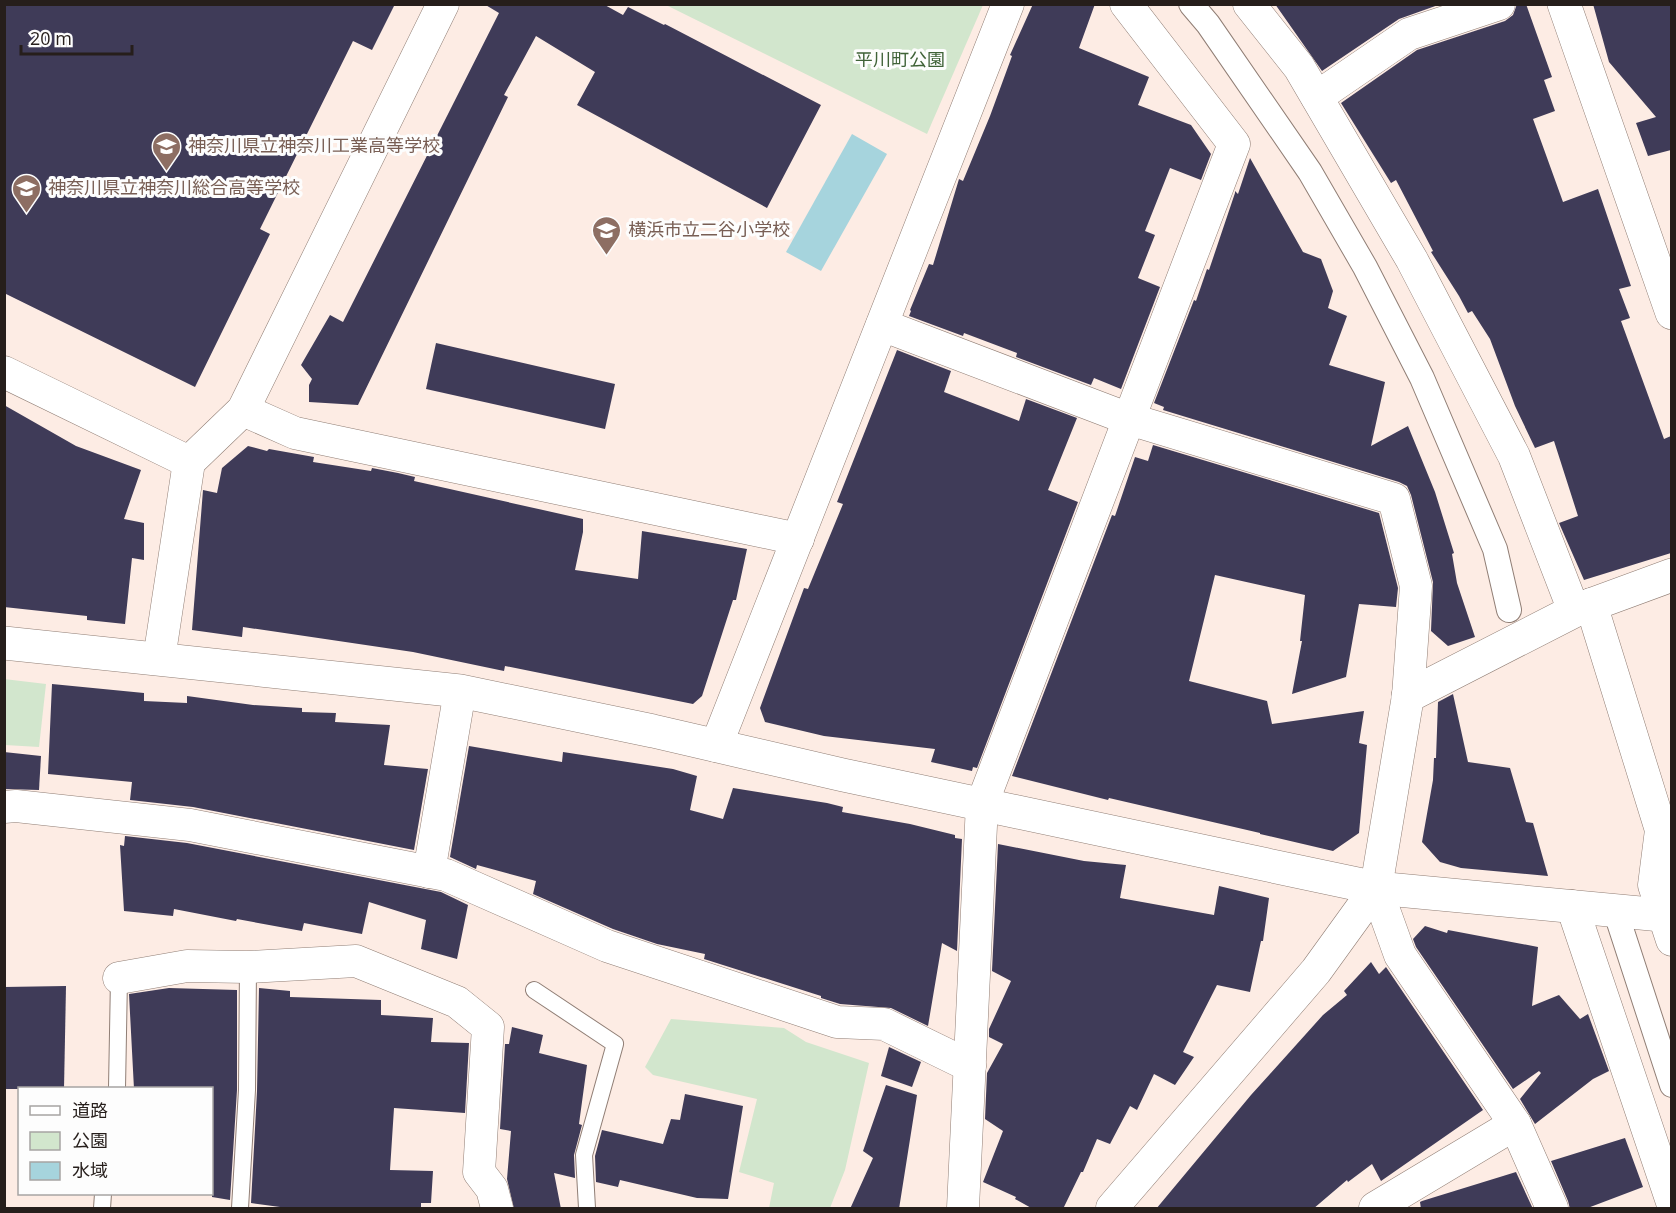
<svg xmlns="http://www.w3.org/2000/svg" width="1676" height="1213" font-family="'Open Sans','Noto Sans JP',sans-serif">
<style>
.green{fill:#d2e6cd}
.water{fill:#a6d4dd}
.building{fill:#3f3b58}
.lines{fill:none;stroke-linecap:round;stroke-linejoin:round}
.service-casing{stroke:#907e75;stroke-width:18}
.pedestrian-casing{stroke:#907e75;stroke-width:26}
.minor-casing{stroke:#907e75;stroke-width:33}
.tertiary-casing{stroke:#907e75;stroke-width:34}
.service{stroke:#fff;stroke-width:16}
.pedestrian{stroke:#fff;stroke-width:24}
.minor{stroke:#fff;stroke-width:32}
.tertiary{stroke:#fff;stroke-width:33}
.labels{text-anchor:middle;stroke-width:6;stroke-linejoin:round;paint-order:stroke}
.park-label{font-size:18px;fill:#3f6237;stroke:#fdfdfd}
.education-label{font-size:18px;fill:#785e54;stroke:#fdfdfd;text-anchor:start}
</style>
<rect width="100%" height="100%" fill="#fdece4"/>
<g class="green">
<path d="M666,5H983L927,134Z"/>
<path d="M4,679L46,684L39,747L5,745Z"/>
<path d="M671,1019L784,1028L806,1042L869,1063L845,1170L830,1208H769L774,1183L739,1172L757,1099L653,1075L645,1067Z"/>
</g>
<path class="water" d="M852,134L887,154L821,271L786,252Z"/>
<g class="building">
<path d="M4,4H395L372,50L353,41L260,229L270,234L195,387L4,293Z"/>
<path d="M484,4H603L623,15L628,7L664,25L665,24L821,105L767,208L577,105L595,72L536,36L504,95L508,97L358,405L309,402V385L312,379L301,365L330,315L343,322L499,13Z"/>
<path d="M1033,4H1095L1079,48L1149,77L1138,105L1191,125L1211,154L1201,180L1170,168L1145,231L1155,235L1138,278L1160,287L1121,389L1094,378L1091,385L1016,357L1017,353L964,333L963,336L909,316L911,311L910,310L929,264L933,265L959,179L963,181L990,116L1012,56L1010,55Z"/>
<path d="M1275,4H1441L1399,19L1322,71Z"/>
<path d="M1517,4H1526L1552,77L1544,80L1555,111L1533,119L1563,202L1598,189L1631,286L1619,289L1630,318L1621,321L1664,439L1671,436V553L1584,580L1559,523L1578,516L1554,441L1535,448L1515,406L1490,339L1472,311L1468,313L1459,296L1431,252L1433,251L1396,180L1391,183L1341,103L1417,50L1505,21L1513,15Z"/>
<path d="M1593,4H1671V150L1648,156L1636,123L1656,117L1609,62Z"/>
<path d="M1250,158L1303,252L1321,259L1333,291L1328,308L1347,316L1329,365L1385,382L1371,446L1408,426L1435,492L1454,553L1452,554L1457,583L1475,637L1448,646L1431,631L1433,582L1411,495L1407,486L1399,482L1163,410L1164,407L1154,403L1194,300L1196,301L1207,269L1209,270L1235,193V191L1238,194Z"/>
<path d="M436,343L615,384L605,429L426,389Z"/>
<path d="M897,350L951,371L944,392L1019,421L1026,399L1077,418L1048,490L1078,502L977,768L973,767L972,771L931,762L935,749L824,736L765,722L760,708L804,588L808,589L843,504L837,502Z"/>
<path d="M4,405L76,446L141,470L124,519L144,523V560L132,558L125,624L87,620V616L4,607Z"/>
<path d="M1153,445L1379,513L1398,588L1396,607L1359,604L1346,677L1292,694L1302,641H1300L1305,595L1215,575L1189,681L1267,701L1272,724L1364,711L1359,743L1367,745L1359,833L1333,851L1260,834V833L1109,798L1108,800L1012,776L1112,515L1115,516L1135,457L1148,461Z"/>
<path d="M248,446L267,451L269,449L314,457L313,462L371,471L372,468L398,473L415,477L414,481L583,519V532L575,570L638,579L642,531L747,549L736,600H733L702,696L693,704L505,666L504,671L413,652L243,627L242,637L192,630L203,490L217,493L222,468Z"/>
<path d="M52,684L144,693V701L187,703V696L253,705L302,708V712L336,713L335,722L390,725L384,765L428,769L414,850L193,807L130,800L132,782L48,774Z"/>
<path d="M1453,694L1468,762L1510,768L1526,822L1533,823L1548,876L1461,868L1440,862L1422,842L1433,780L1434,758H1436L1438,702Z"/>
<path d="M469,746L562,762L563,752L673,769L697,776L690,810L723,819L733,788L827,803L843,807L842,812L910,824L955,835V838L962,839L957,951L942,943L928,1026L891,1008L840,1004L821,998V996L704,959L705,954L657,944L613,929L533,894L536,881L477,865L476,869L450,857Z"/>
<path d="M4,752L41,756L39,790L4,789Z"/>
<path d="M125,836L187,843L441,892L468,905L457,959L421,949L426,920L369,902L362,934L304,923L302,931L237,919L236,921L174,909L173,916L124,911L120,845L124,846Z"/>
<path d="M998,844L1084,861L1126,865L1120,898L1214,915L1219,886L1269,898L1263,941H1261L1250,992L1217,985L1183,1052L1194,1057L1175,1085L1154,1074L1137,1110L1130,1106L1110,1144L1097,1139L1083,1172H1081L1063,1209H1033L1015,1199L1016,1197L983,1182L1003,1131L985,1119L987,1073L1003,1044L989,1037V1029L1011,981L992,971Z"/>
<path d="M1425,926L1447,933L1448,930L1538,947L1532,1006L1559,995L1580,1019L1588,1014L1609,1071L1593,1079L1535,1124L1520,1099L1541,1073L1539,1071L1513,1089L1416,947L1413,939Z"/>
<path d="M1371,962L1379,974L1386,967L1483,1110L1381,1181L1372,1164L1348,1182L1347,1180L1313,1209H1156L1251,1095L1323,1015L1347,995L1344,991Z"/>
<path d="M66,986L64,1089H4V987Z"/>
<path d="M169,988L237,990V1090L230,1200L212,1197V1089H134L129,994Z"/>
<path d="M259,988L290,991V997L381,1000V1015L433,1018L431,1042L469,1043L465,1113L394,1108L390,1170L433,1171L431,1203H421V1209H295L251,1203L257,1091Z"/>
<path d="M512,1027L543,1035L539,1053L587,1065L579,1124L582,1125L574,1155L575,1178L554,1173L561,1209H514L507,1179L511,1131L500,1129L505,1044H509Z"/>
<path d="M889,1047L921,1062L912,1087L881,1076Z"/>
<path d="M886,1085L917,1095L899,1209H850L873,1158L863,1151Z"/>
<path d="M685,1094L743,1106L728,1199L697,1198L620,1180L618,1187L596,1182L595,1156L602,1130L663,1144L671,1119L680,1120Z"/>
<path d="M1625,1138L1643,1187L1585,1209H1570L1568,1201L1551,1161Z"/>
<path d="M1516,1172L1533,1209H1421L1420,1202L1422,1201Z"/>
</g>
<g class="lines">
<defs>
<g id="service">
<path d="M534,990L615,1044L584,1155L587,1208"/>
<path d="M117,1088L119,978"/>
<path d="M102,1208L103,1194"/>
<path d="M240,1208L247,1090L248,967"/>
</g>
<g id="pedestrian">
<path d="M1191,4L1208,24L1310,172L1365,267L1422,378L1495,549L1509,610"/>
<path d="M1615,910L1672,1085"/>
</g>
<g id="minor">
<path d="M1249,4L1299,67L1412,260L1514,456L1574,611"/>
<path d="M1317,97L1409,34L1499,4"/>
<path d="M882,325L1129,419L1394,499L1416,586L1408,696L1376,888L1316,971L1112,1208"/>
<path d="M4,372L189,462"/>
<path d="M243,410L295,433L798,539"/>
<path d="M1591,604L1661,830L1654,885L1672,940"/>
<path d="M159,659L189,462L243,410L443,4"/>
<path d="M716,746L1008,4"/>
<path d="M4,807L16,806L190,825L446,875L607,946L837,1022L884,1024L970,1066"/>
<path d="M429,872L460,691"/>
<path d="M1376,888L1400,955L1515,1124L1552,1208"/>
<path d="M1572,906L1672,1202"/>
<path d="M119,978L187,966L248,967L356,961L457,1002L488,1027L479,1172L492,1189L497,1208"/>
<path d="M963,1208L982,804L1234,144L1126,4"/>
<path d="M1375,1208L1515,1124"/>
</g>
<g id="tertiary">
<path d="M1564,4L1672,313"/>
<path d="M4,643L460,691L653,731L843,775L1376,888L1672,916"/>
<path d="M1408,696L1574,611L1672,575"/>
</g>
</defs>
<use href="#service" class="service-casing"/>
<use href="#pedestrian" class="pedestrian-casing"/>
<use href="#minor" class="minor-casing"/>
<use href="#tertiary" class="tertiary-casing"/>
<use href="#service" class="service"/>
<use href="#pedestrian" class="pedestrian"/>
<use href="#minor" class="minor"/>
<use href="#tertiary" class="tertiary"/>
</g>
<defs>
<symbol id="school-pin" viewBox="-11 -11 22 30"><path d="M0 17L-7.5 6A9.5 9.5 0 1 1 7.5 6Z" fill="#8d6e63" stroke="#fdfdfd"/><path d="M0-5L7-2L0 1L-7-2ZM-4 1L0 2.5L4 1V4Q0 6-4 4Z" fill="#fff"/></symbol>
</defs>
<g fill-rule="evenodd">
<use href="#school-pin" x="150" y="130" width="33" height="45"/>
<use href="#school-pin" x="10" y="172" width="33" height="45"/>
<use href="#school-pin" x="590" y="214" width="33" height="45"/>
</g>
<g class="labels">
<g class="park-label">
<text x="900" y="66">平川町公園</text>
</g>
<g class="education-label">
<text x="188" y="152">神奈川県立神奈川工業高等学校</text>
<text x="48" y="194">神奈川県立神奈川総合高等学校</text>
<text x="628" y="236">横浜市立二谷小学校</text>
</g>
</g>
<rect width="1676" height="1213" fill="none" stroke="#261e1b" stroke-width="12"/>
<rect x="18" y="1087" width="195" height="108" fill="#fdfdfd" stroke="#a7a4a3" stroke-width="1.5"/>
<rect x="30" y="1106" width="30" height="9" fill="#ffffff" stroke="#a7a4a3" stroke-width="1.5"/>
<text x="72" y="1117" font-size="18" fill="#261e1b">道路</text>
<rect x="30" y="1132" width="30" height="18" fill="#d2e6cd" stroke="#a7a4a3" stroke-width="1.5"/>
<text x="72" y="1147" font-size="18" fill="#261e1b">公園</text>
<rect x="30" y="1162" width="30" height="18" fill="#a6d4dd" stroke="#a7a4a3" stroke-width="1.5"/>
<text x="72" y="1177" font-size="18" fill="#261e1b">水域</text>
<path d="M21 45v9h111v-9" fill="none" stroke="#261e1b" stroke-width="3"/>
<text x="30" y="45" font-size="18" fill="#261e1b" stroke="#fdfdfd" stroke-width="4.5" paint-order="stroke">20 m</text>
</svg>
